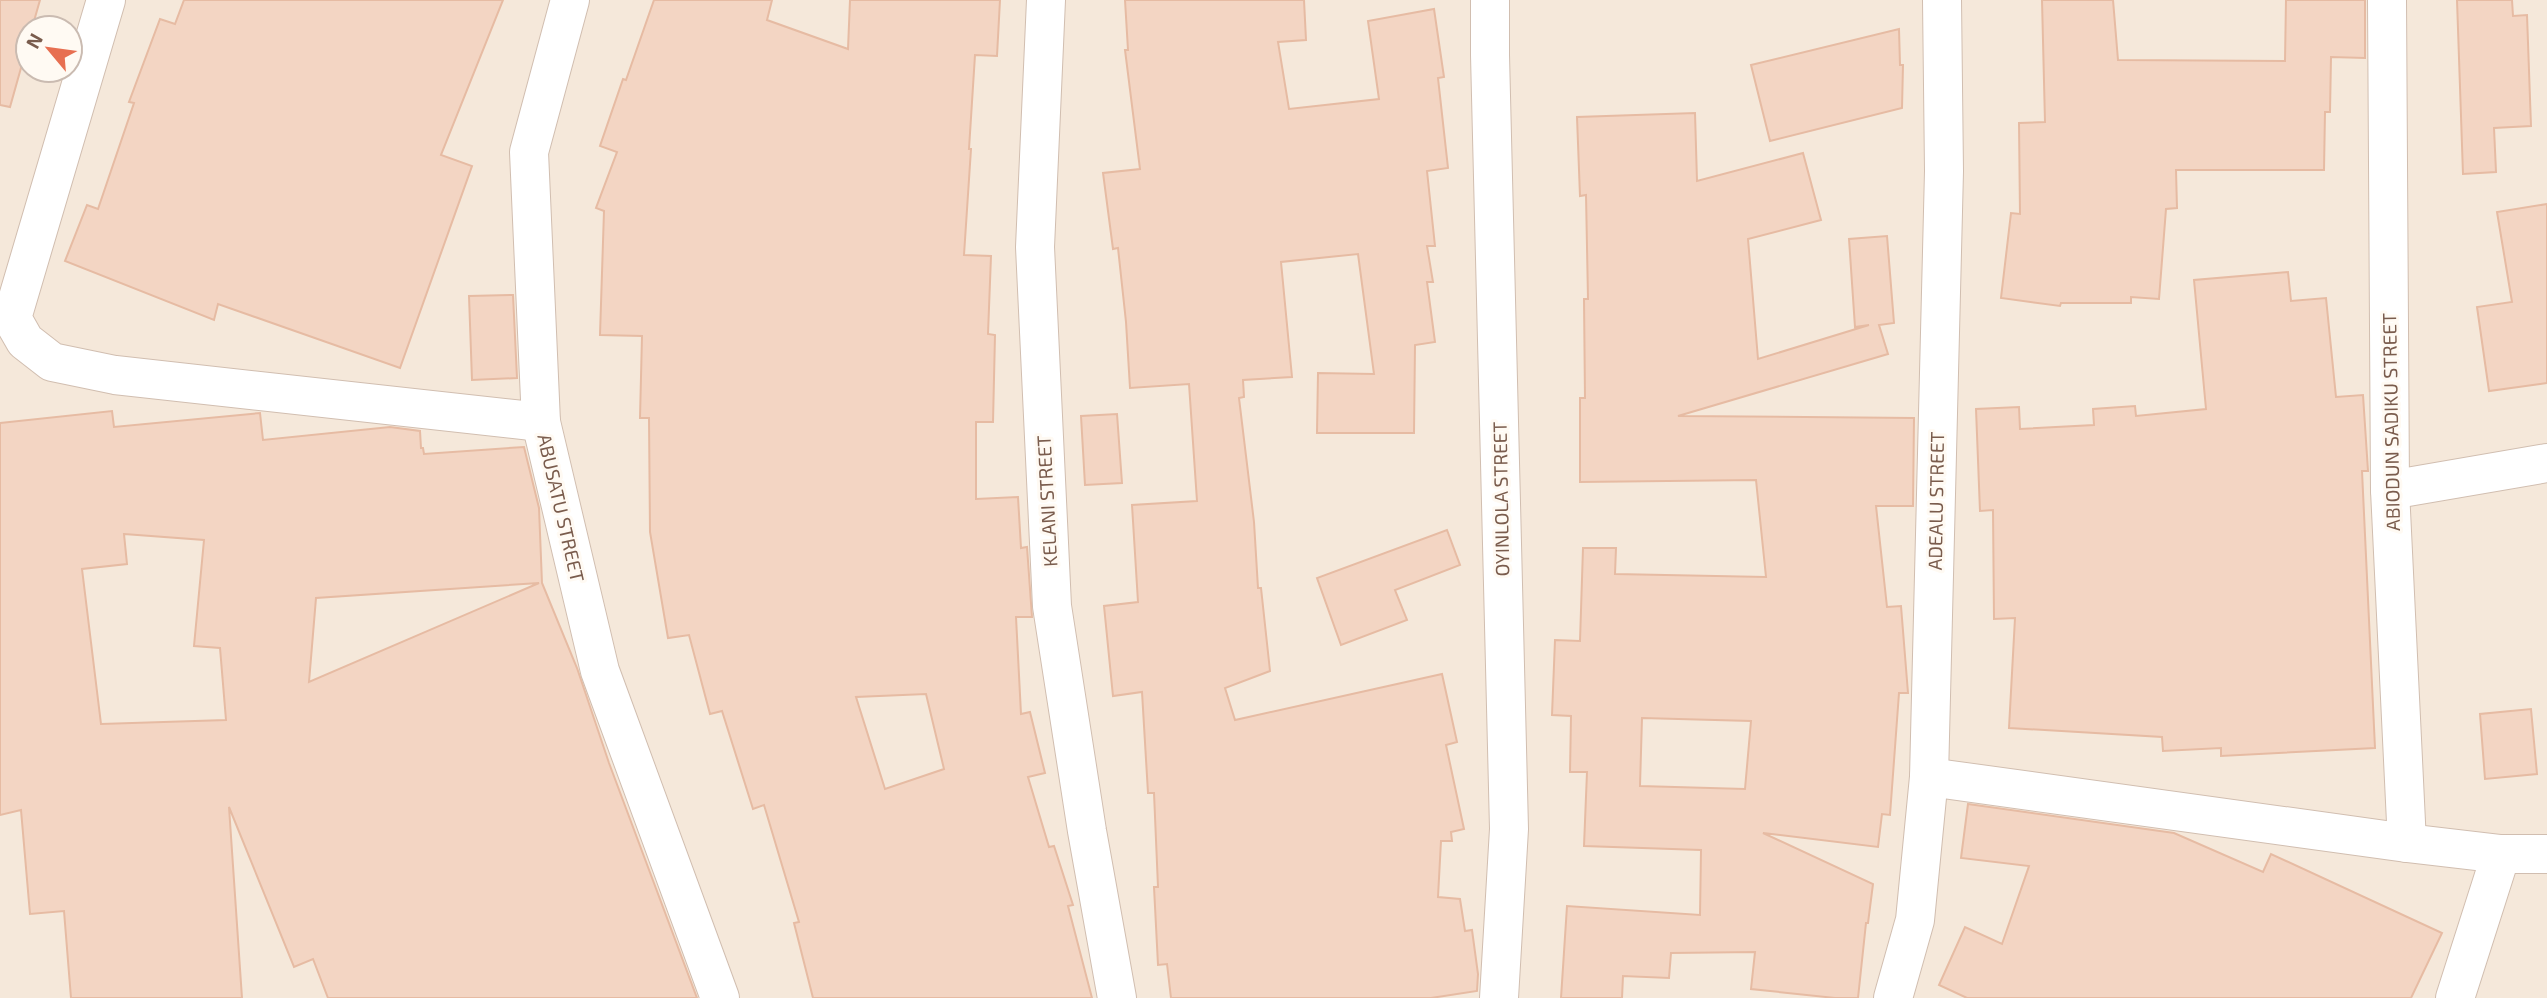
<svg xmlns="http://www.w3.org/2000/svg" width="2547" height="998" font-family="'Exo 2',sans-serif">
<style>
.residential{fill:#f5e8da;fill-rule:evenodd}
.building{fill:#f3d5c3;stroke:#e6bba3;stroke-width:2;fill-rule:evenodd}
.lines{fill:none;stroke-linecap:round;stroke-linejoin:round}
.minor-casing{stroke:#d1beb0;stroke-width:40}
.minor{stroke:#fff;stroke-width:38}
.labels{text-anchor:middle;stroke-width:6;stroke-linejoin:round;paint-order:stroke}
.street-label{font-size:19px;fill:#7a5c4d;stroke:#fffaf3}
</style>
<rect width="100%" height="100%" fill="#fdf6ec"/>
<path class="residential" d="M0,0H2547V998H0ZM28,28H70V70H28Z"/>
<g class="building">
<path d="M0,0H40L32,28H28V43L10,107L0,105Z"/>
<path d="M184,0H503L441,155L472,166L400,368L218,304L214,320L65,261L87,205L98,209L134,103L129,102L160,19L175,24Z"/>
<path d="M654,0H772L767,20L848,49L850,0H1000L997,56L975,55L969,149H971L964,255L991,256L988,334L995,335L993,422H976V499L1018,497L1021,548L1027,547L1032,617H1016L1021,714L1030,712L1045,773L1028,777L1049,847L1054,846L1073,905L1068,906L1092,998H813L794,923L799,922L764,805L753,809L722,711L710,714L689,635L668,638L650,532L649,418H640L642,336L600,335L604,211L596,208L617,152L600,146L623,79L626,80ZM926,694L944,769L885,789L856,697Z"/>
<path d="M1125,0H1304L1306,40L1278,42L1289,109L1379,99L1368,21L1434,9L1444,77L1438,78L1448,168L1427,171L1435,246H1427L1433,282H1427L1435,342L1415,345L1414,433H1317L1318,373L1374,374L1358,254L1281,262L1292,377L1243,380L1244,397L1239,398L1254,522L1258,588H1261L1270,671L1225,688L1235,720L1442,674L1457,742L1446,745L1464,829L1451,832L1452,841H1441L1438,897L1460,899L1465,931L1472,930L1478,974L1477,991L1431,998H1171L1167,964L1158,965L1154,887H1158L1154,793H1148L1142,692L1113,696L1104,606L1138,602L1132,505L1197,501L1189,384L1130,388L1126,322L1118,248L1113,249L1103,173L1140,169L1125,50H1128Z"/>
<path d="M2042,0H2113L2118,60L2285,61L2286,0H2365V58L2331,57L2330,112H2325L2324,170H2176L2177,208L2166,209L2159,299L2131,297V303H2061L2060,306L2001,298L2011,213L2020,214L2019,123L2045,122Z"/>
<path d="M2457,0H2512L2513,16L2527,15L2531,126L2494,128L2496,172L2463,174Z"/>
<path d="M1899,29L1900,65H1903L1902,108L1770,141L1751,65Z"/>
<path d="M1695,113L1697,181L1803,153L1821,220L1748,239L1758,359L1869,325L1855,327L1849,239L1887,236L1894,323L1879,325L1888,354L1678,416L1914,418L1913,506H1876L1887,607L1901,606L1908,693H1899L1890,815L1882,814L1878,847L1763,833L1873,884L1868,923H1866L1858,998H1835L1751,989L1755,952L1671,953L1669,978L1623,976L1622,998H1561L1567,906L1700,915L1701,850L1584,846L1587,772H1570L1571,716L1552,715L1555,640L1580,641L1583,548H1616L1615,574L1766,577L1756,480L1580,482V398H1585L1584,299H1588L1586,195L1580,196L1577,117ZM1642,718L1751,721L1745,789L1640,786Z"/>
<path d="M2547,204V383L2489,391L2477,307L2512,302L2497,212Z"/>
<path d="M2288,272L2291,301L2326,298L2336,397L2363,395L2368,471H2362L2375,748L2221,756V748L2163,751L2162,737L2009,728L2015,618L1994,619L1993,510L1980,511L1976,409L2019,407L2020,429L2094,425L2093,409L2135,406L2136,416L2206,409L2194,280Z"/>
<path d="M513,295L517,378L472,380L469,296Z"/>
<path d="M112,411L114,427L260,413L263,440L390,427L420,431L421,448H423L424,454L524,447L539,508L542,583L577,668L609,763L697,998H328L313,959L294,967L229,807L242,998H71L64,911L30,914L21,810L0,815V423ZM124,534L204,540L194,646L220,648L226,720L101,724L82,569L127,564ZM539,583L309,682L316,598Z"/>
<path d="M1117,414L1122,483L1085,485L1081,416Z"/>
<path d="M1447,530L1460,565L1395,590L1407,620L1341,645L1317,578Z"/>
<path d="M2531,709L2537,774L2485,779L2480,714Z"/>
<path d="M1968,804L2174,833L2263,872L2271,854L2442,933L2411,998H1967L1939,985L1965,927L2002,944L2029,866L1961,858Z"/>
</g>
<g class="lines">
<defs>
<g id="minor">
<path d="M106,0L12,318L25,341L52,362L115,375L541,422"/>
<path d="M570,0L529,152L541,422L600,671L720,998"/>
<path d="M1046,0L1035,247L1052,606L1087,831L1117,998"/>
<path d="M1490,0V55L1509,829L1499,998"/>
<path d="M2387,0L2390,490L2407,843"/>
<path d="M2390,490L2547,463"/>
<path d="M1929,777L2407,843L2501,854H2547"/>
<path d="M1893,998L1915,920L1929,777L1944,171L1942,0"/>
<path d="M2455,998L2501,854"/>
</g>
</defs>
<use href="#minor" class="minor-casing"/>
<use href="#minor" class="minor"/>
</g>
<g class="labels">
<g class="street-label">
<text transform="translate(2391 422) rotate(-91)" y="7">ABIODUN SADIKU STREET</text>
<text transform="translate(1501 499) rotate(-91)" y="7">OYINLOLA STREET</text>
<text transform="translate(1047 501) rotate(-93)" y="7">KELANI STREET</text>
<text transform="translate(1936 501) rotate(-89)" y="7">ADEALU STREET</text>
<text transform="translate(561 508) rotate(77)" y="7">ABUSATU STREET</text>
</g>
</g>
<g transform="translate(49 49) rotate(299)"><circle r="33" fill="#fffaf3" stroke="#cabbb1" stroke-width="2"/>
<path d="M0-5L12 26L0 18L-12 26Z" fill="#e76f51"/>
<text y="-10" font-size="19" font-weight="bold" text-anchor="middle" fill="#7a5c4d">N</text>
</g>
</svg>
